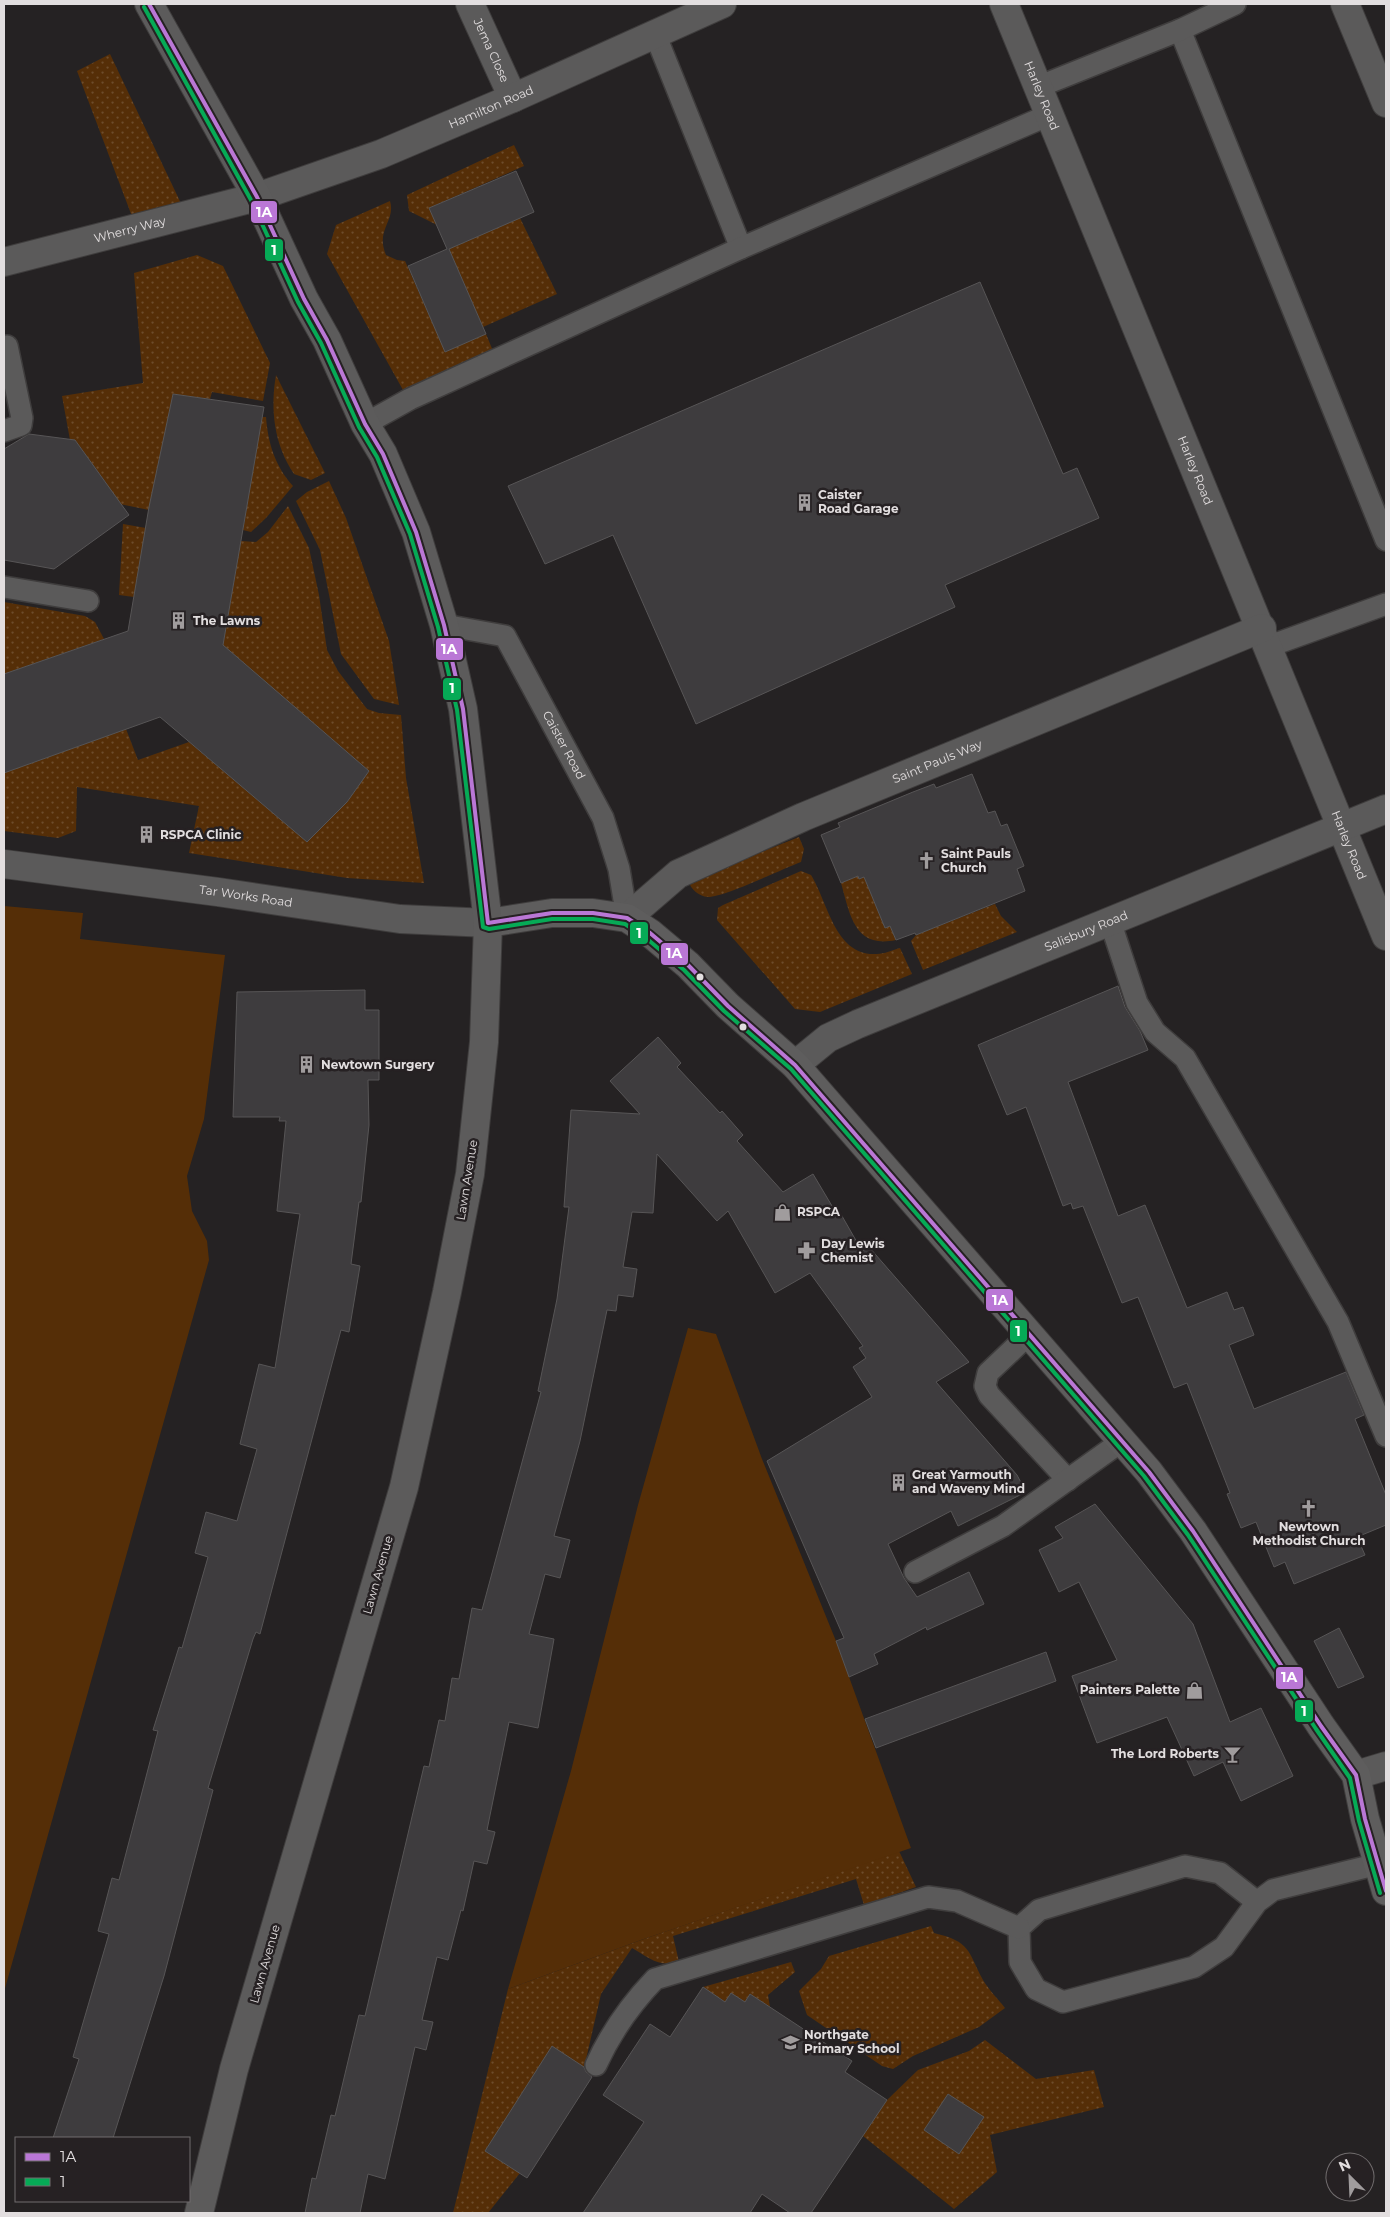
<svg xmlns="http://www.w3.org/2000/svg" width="1390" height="2217" font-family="Montserrat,sans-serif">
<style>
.grass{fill:url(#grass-dots)}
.garden{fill:#552e07}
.building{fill:#3e3c3e;stroke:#575556}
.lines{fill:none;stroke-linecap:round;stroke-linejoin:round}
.lane-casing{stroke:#3f3d3d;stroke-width:24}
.street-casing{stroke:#3f3d3d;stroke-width:30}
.secondary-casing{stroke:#3f3d3d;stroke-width:30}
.primary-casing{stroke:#3f3d3d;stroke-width:30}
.lane{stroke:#5b5a5a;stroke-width:21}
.street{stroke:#5b5a5a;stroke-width:28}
.secondary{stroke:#5e5d5d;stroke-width:28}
.primary{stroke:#5c5b5b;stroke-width:28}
.bus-1-casing{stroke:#262123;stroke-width:8}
.bus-2-casing{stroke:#262123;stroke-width:8}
.bus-1{stroke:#ba77d6;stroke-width:4}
.bus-2{stroke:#06aa56;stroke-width:4}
.bus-dot{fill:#e2dedf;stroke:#262123;stroke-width:2}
.labels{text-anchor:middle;stroke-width:5;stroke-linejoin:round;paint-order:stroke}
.street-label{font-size:12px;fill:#e2dedf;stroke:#262123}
.poi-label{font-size:12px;font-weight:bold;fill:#e2dedf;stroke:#262123;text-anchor:start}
.line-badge{stroke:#262123;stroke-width:2}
.badge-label{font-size:14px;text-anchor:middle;font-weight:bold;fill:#fff}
</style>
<defs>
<pattern id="grass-dots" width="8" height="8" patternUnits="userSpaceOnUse" patternTransform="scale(1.25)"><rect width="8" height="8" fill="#552e07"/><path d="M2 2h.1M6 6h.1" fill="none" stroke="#6d4c2b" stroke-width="1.8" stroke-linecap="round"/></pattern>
</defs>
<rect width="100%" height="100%" fill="#252223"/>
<g class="grass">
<path d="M110,54L186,214L136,227L77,71Z"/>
<path d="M514,145L524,166L429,208L437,225L409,211L407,195Z"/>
<path d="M390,201C396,221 375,230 386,255L397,260L405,261L445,351L486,334L493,351L403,390L327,254L336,225Z"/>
<path d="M520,218L557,294L483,327L449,249Z"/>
<path d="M197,255L223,266L270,363L263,401L212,392L210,399L173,394L149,510L105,501L107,484L75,440H70L62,396L143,383L134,273Z"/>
<path d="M276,375L325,473L311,480L294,474C274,445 270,409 276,375Z"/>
<path d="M262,417H266C268,443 275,466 293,486L266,518L251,532L243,530Z"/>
<path d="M329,481L346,518L389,641L399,705L374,699L341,654L320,550L296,501L307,492Z"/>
<path d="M288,506L309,548L319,595L327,650L338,671L367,709L379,713L401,715L406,778L424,883L347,878L189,853L199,806L77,787L76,831L58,838L4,831V773L126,729L138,760L189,742L307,842L347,802L369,771L223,645L241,541L256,542L268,532Z"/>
<path d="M123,524L146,528L134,597L119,595Z"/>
<path d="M4,602L85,616L95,622L104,639L4,674Z"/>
<path d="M799,837L804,849L801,862C782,869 725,897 708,897C698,896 692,890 688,881Z"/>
<path d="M801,871L811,875C828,902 835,957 877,954C884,954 893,950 900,948L912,974L820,1012L795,1009L717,920L718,908L723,905Z"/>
<path d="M858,876L860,879L864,877L885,928L890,926L896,940C854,949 850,914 841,883Z"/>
<path d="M995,904L1001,916L1017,932L923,970L911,941L916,935Z"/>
<path d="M899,1851L916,1887L864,1905L856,1879L673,1936L679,1962C659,1968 648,1957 632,1948L601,1994L584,2068L552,2047L485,2151L520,2173L488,2213H453L508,1989L641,1940Z"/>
<path d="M931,1926L934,1933C971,1942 967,1950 983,1980C989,1990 998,1999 1005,2008L979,2027L913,2056L893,2069L882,2066L807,2015L799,1991L821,1969L829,1956Z"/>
<path d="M791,1962L795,1972L768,1995L770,2007L750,1994L745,2002L731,1993L725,2002L703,1987Z"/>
<path d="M985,2040L1036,2079L1094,2070L1104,2107L990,2135L997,2172L954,2209L863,2136L887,2100L918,2070L969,2051Z"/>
</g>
<g class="garden">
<path d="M4,906L83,913L80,939L225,955L204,1119L187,1176L192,1211L207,1241L209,1260L4,1992Z"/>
<path d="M688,1328L716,1334L762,1459L836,1641L911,1848L641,1940L508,1989L571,1771L638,1505Z"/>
</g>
<g class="building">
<path d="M516,171L534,212L449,249L486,334L445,352L408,266L447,249L429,208Z"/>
<path d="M980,282L1063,474L1077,468L1099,518L945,585L955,607L696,724L613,535L545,564L508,486Z"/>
<path d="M173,394L264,407L223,645L369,771L347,802L307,842L160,717L4,773V674L128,631L149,507Z"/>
<path d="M29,434L75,440L129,515L54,569L4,560V449Z"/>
<path d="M972,774L988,813L995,811L1001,826L1007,824L1024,866L1017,869L1025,891L916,935L915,933L896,940L890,926L885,928L864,877L859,879L858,876L841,883L821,835L840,827L838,823L913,792L934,784L936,788Z"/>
<path d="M1118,986L1125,1007L1140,1031L1148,1050L1068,1082L1118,1216L1145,1205L1187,1308L1227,1292L1234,1310L1243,1307L1254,1335L1229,1345L1254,1409L1346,1372L1364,1415L1355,1419L1386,1495V1525L1357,1537L1365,1555L1294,1584L1285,1562L1274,1567L1256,1522L1241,1528L1227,1494L1230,1493L1187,1383L1174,1388L1138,1297L1122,1303L1083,1206L1073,1209L1071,1203L1063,1206L1026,1107L1007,1115L978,1045Z"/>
<path d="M365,990V1010H379V1080H368L369,1125L361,1202H359L351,1264L360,1266L349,1332L341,1330L260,1634L256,1632L253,1639L208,1788L213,1790L164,1976L113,2138H53L79,2059L73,2057L109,1934L98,1931L112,1878L119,1880L158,1731L153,1730L179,1647L182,1648L208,1557L195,1553L206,1512L237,1521L257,1449L240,1444L259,1364L275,1368L300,1214L277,1211L286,1121H279L280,1117H233L237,992Z"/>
<path d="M658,1037L681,1063L677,1067L720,1113L722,1111L743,1135L737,1141L783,1192L813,1174L835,1211L838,1209L862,1251L869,1247L969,1362L936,1382L1017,1475L1026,1492L958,1526L951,1511L888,1544L904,1578L917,1597L969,1572L984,1604L927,1630L926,1627L874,1654L878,1664L849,1677L836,1641L844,1638L767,1461L872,1397L853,1367L866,1358L859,1348L863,1346L810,1273L775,1293L728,1211L717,1221L657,1154L653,1213L632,1212L623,1267L637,1269L633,1297L618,1295L616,1311L607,1310L580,1441L554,1536L570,1540L560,1578L545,1574L529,1634L554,1639L538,1728L509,1722L487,1830L495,1832L487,1864L474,1861L463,1911L461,1910L448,1960L437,1957L422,2020L433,2022L426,2050L415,2047L385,2179L368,2174L360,2213H305L312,2178L316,2179L331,2115L335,2116L359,2015L365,2016L424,1766L429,1767L439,1720L445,1721L452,1678L459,1679L472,1608L482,1610L541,1392L538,1391L557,1299L569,1207H564L571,1110L640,1114L610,1081Z"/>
<path d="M1095,1504L1193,1624L1230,1722L1261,1708L1293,1776L1241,1801L1223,1762L1194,1776L1167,1717L1097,1743L1072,1676L1117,1660L1079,1582L1059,1592L1039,1550L1063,1538L1055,1527Z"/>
<path d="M1339,1628L1364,1677L1338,1688L1314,1641Z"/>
<path d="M1046,1652L1056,1681L876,1748L865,1719Z"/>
<path d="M703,1987L725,2002L731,1993L745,2002L750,1994L852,2061L845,2072L887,2100L811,2213H790L762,2194L750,2213H583L644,2122L603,2095L650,2024L670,2037Z"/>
<path d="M552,2046L584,2067L586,2072L592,2077L527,2178L485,2151Z"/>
<path d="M948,2094L984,2117L959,2154L924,2130Z"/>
</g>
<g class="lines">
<defs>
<g id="lane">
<path d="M1180,30L1386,540"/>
<path d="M655,34L741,248"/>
<path d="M1038,87L1180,30L1235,4"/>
<path d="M365,424L410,399L741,248L1049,115"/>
<path d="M4,431L21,425L22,418L7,346"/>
<path d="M4,587L88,601"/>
<path id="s1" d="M444,625L505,636L603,818L619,869L627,918"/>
<path d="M1267,647L1386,604"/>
<path d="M1110,921L1137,1003L1155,1032L1185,1058L1338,1322L1386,1436"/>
<path d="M1028,1335L988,1373L985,1386L989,1395L1068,1480"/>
<path d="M915,1572L1003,1526L1122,1441"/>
<path d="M1257,1902L1220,1873L1185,1866L1039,1910L1019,1928L1020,1962L1036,1989L1063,2002L1194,1967L1224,1947L1257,1902L1273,1890L1378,1864"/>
<path d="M596,2065C611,2032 630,2005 655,1979L928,1897L957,1901L1019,1928"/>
</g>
<g id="street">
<path id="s2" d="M470,4L513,98"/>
<path id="s3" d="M1004,4L1386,936"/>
<path d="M1345,4L1386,103"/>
<path id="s4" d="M4,262L257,197L381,154L513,98L722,4"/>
<path id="s5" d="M4,864L218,892L400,919L488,923"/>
<path id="s6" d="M627,918L678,874L803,817L1262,628"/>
<path id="s7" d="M795,1065L828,1038L858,1024L1386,809"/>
<path d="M1356,1775L1386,1766"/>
</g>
<path id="secondary" d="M488,923L552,913H593L627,918L650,933L688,965L728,1006L795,1065L1149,1472L1193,1531L1321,1726L1356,1775L1365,1819L1386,1891"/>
<path id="primary" d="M149,4L257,197L304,299L327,340L365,424L383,454L416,532L444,625L463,709L488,923L484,1042L470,1174L447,1292L404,1487L234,2069L199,2213"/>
</defs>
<use href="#lane" class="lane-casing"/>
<use href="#street" class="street-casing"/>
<use href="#secondary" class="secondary-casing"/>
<use href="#primary" class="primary-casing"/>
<use href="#lane" class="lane"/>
<use href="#street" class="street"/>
<use href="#secondary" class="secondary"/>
<use href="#primary" class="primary"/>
<defs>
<path id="bus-1" d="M149,4L257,197L304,299L327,340L365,424L383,454L416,532L444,625L463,709L488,923L552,913H593L627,918L650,933L688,965L728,1006L795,1065L1149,1472L1193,1531L1321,1726L1356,1775L1365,1819L1386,1891"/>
<path id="bus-2" d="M144,7L251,200L298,302L321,343L359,427L377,457L410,534L438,627L457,710L483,927L489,929L552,919H593L625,924L646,938L684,970L724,1011L791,1069L1144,1476L1188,1535L1316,1729L1350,1778L1359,1821L1380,1893"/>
</defs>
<use href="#bus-1" class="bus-1-casing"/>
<use href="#bus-2" class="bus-2-casing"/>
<use href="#bus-1" class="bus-1"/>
<use href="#bus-2" class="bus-2"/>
</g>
<defs>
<symbol id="building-bare" viewBox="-9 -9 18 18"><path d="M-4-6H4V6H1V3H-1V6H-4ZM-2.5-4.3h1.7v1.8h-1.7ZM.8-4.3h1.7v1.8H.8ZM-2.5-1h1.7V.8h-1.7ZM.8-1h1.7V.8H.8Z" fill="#a09c9d" stroke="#262123" stroke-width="2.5" paint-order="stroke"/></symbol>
<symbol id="church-bare" viewBox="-9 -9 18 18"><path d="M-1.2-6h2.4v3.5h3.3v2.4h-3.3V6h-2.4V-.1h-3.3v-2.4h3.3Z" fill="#a09c9d" stroke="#262123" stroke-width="2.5" paint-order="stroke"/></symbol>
<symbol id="shop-bare" viewBox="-9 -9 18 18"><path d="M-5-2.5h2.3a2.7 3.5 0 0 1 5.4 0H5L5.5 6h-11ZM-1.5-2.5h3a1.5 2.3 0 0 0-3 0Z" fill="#a09c9d" stroke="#262123" stroke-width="2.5" paint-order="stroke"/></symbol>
<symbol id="pharmacy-bare" viewBox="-9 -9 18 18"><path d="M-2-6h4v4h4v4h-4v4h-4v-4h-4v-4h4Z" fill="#a09c9d" stroke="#262123" stroke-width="2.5" paint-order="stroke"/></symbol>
<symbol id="bar-bare" viewBox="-9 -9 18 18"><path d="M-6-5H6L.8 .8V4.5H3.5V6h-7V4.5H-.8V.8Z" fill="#a09c9d" stroke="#262123" stroke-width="2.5" paint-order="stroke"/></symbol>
<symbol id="school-bare" viewBox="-9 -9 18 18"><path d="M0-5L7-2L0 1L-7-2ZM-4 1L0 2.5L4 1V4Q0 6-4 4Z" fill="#a09c9d" stroke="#262123" stroke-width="2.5" paint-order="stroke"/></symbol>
</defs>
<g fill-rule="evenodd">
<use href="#building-bare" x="792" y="490" width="25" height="25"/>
<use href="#building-bare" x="166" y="608" width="25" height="25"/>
<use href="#building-bare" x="134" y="822" width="25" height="25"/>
<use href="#church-bare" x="914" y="848" width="25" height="25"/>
<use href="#building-bare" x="294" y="1052" width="25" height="25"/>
<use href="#shop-bare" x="770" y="1200" width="25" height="25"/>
<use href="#pharmacy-bare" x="794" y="1238" width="25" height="25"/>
<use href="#building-bare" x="886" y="1470" width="25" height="25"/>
<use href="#church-bare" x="1296" y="1496" width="25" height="25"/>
<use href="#shop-bare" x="1182" y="1678" width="25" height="25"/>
<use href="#bar-bare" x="1220" y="1742" width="25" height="25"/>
<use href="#school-bare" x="778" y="2030" width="25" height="25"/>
</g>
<g class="bus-dot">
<circle cx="700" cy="977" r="4.5"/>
<circle cx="743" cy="1027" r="4.5"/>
</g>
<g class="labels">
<g class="street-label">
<text dy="4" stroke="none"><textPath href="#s2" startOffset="51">Jema Close</textPath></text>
<text dy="4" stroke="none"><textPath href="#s3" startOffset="99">Harley Road</textPath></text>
<text dy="4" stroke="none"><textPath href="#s4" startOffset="512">Hamilton Road</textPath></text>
<text dy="4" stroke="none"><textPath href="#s4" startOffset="130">Wherry Way</textPath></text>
<text dy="4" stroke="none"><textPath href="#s3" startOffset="504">Harley Road</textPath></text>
<text dy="4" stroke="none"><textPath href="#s1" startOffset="186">Caister Road</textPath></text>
<text dy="4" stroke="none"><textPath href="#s6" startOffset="350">Saint Pauls Way</textPath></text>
<text dy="4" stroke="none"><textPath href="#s3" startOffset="909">Harley Road</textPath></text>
<text dy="4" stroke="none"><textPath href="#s5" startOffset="244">Tar Works Road</textPath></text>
<text dy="4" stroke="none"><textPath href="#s7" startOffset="322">Salisbury Road</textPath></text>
<text transform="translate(467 1180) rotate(-81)" y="4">Lawn Avenue</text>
<text transform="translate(378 1575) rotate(-74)" y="4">Lawn Avenue</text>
<text transform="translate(265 1964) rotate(-74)" y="4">Lawn Avenue</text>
</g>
<g class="poi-label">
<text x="818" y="499">Caister<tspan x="818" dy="14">Road Garage</tspan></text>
<text x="193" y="625">The Lawns</text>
<text x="160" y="839">RSPCA Clinic</text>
<text x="941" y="858">Saint Pauls<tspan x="941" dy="14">Church</tspan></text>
<text x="321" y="1069">Newtown Surgery</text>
<text x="797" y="1216">RSPCA</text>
<text x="821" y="1248">Day Lewis<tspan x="821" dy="14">Chemist</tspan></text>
<text x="912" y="1479">Great Yarmouth<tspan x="912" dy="14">and Waveny Mind</tspan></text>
<text x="1309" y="1531" text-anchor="middle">Newtown<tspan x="1309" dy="14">Methodist Church</tspan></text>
<text x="1180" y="1694" text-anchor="end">Painters Palette</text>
<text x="1219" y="1758" text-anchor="end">The Lord Roberts</text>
<text x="804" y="2039">Northgate<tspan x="804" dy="14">Primary School</tspan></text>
</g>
</g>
<g class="line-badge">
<rect x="250" y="200" width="28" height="24" rx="5" fill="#ba77d6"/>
<rect x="264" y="238" width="20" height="24" rx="5" fill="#06aa56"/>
<rect x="435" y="637" width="29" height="24" rx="5" fill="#ba77d6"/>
<rect x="442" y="677" width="20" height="24" rx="5" fill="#06aa56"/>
<rect x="629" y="921" width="20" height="24" rx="5" fill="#06aa56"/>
<rect x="660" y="942" width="29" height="24" rx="5" fill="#ba77d6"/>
<rect x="985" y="1288" width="29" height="24" rx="5" fill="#ba77d6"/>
<rect x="1009" y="1319" width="19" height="24" rx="5" fill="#06aa56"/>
<rect x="1275" y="1666" width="29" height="24" rx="5" fill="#ba77d6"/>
<rect x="1294" y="1699" width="20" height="24" rx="5" fill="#06aa56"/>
</g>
<g class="badge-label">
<text x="264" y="217">1A</text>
<text x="274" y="255">1</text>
<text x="449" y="654">1A</text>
<text x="452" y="693">1</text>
<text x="639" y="938">1</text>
<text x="674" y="958">1A</text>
<text x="1000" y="1305">1A</text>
<text x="1018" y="1336">1</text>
<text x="1289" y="1682">1A</text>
<text x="1304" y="1716">1</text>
</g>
<rect width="1390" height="2217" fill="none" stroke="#e2dedf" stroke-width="10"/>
<rect x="15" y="2137" width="175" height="65" fill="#262123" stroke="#716d6e"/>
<rect x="25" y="2153" width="25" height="8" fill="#ba77d6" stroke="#716d6e"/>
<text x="60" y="2162" font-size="15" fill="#e2dedf">1A</text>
<rect x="25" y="2178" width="25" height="8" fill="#06aa56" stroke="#716d6e"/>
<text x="60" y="2187" font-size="15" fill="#e2dedf">1</text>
<g transform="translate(1350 2177) rotate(336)"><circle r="24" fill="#262123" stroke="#716d6e"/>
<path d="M0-4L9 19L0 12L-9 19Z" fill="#a09c9d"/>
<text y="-8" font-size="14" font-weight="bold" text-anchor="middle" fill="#e2dedf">N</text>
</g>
</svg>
